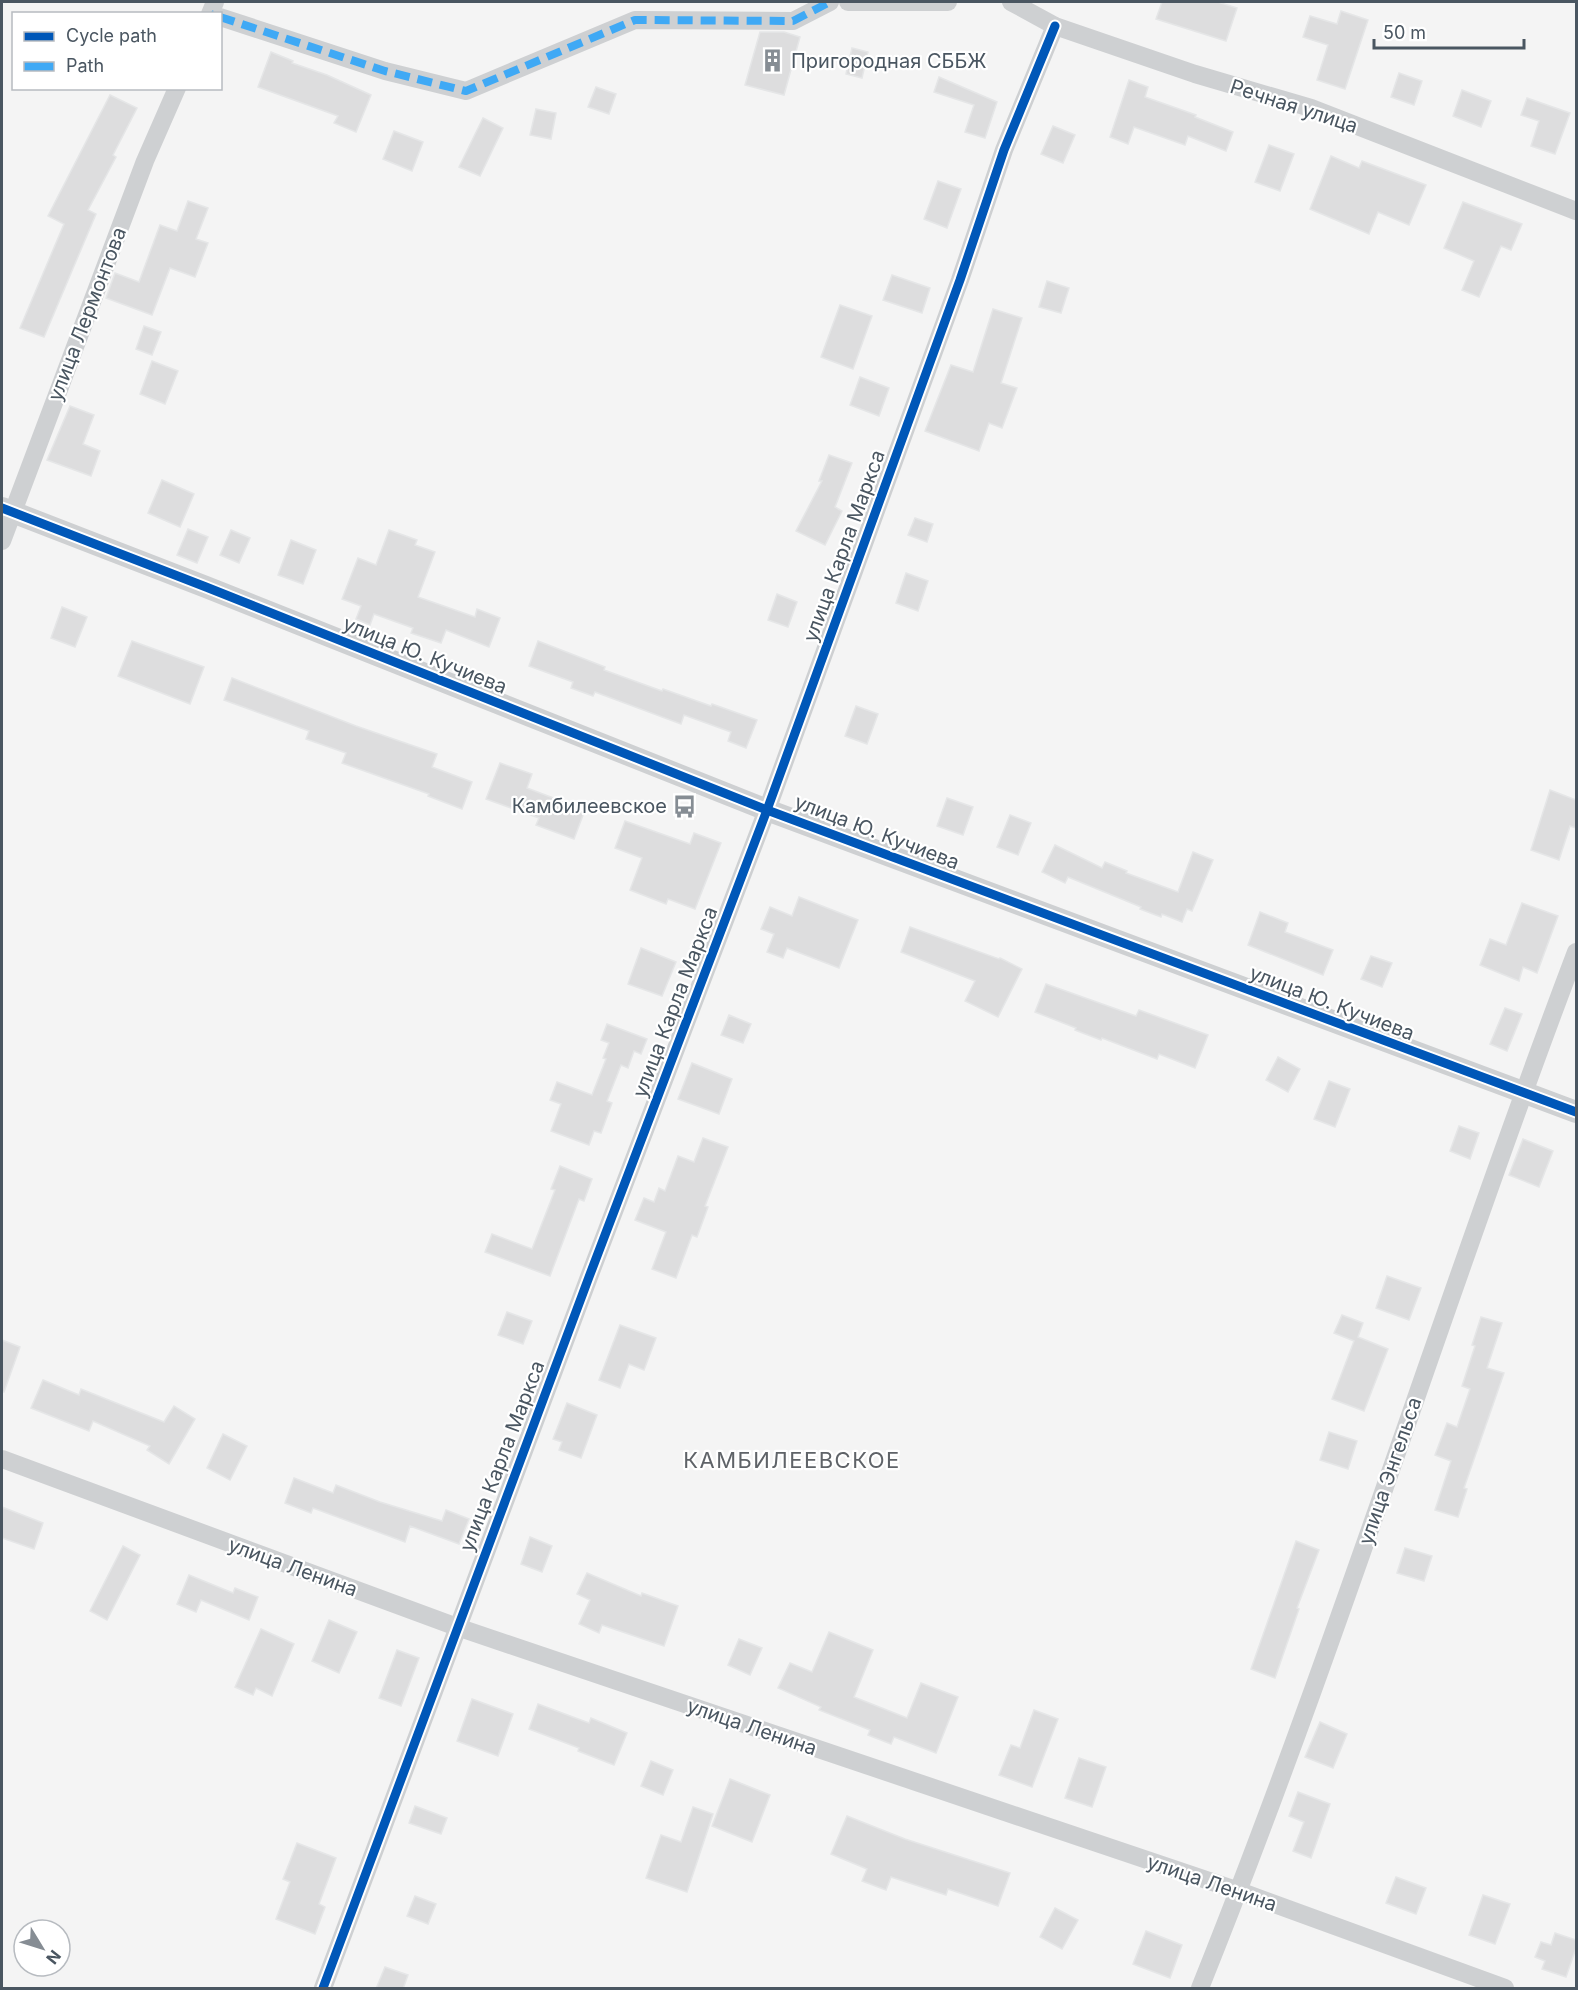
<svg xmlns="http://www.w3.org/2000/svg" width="1578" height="1990" font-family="Inter,sans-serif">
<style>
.building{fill:#ddddde;stroke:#e5e6e7;stroke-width:1.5}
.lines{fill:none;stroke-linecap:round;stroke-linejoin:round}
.minor{stroke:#ced0d2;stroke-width:18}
.tertiary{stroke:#ced0d2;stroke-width:22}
.quiet{stroke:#3fa9f5;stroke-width:8;stroke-dasharray:15 8;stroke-linecap:butt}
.cycleway-casing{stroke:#fff;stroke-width:13}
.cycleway{stroke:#0057b8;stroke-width:9}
.labels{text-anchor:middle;stroke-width:4.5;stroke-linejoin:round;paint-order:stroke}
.poi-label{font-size:20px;fill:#4a5661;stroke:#fff;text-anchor:start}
.street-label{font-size:20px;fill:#4a5661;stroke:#fff}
.quarter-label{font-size:22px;letter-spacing:1.5px;fill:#5f6368;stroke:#fff}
</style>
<rect width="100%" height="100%" fill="#f4f4f4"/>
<g class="building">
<path d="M1162,2H1218L1237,8L1226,41L1156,19Z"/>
<path d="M1341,11L1368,20L1345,89L1317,80L1328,45L1303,37L1310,16L1337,24Z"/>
<path d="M760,32H784L800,37L784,95L745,85Z"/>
<path d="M852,48L868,52L862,78L846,74Z"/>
<path d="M271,52L293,61L292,63L327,75L371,95L356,132L334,123L338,116L258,87Z"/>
<path d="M1399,73L1422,81L1414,105L1391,97Z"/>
<path d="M939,77L997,102L985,138L965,132L974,105L934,92Z"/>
<path d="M1129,80L1148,87L1145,97L1196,115L1195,117L1233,132L1226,151L1188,136L1185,145L1134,127L1128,144L1110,137Z"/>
<path d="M596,87L616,94L609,114L588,107Z"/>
<path d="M1462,90L1491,101L1481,127L1453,116Z"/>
<path d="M110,95L137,108L113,155L116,157L88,210L96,214L44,337L20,328L64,224L48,216Z"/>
<path d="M1527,98L1570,113L1555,154L1531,146L1539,121L1521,115Z"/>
<path d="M536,109L556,113L551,139L530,135Z"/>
<path d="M483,118L503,128L480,176L459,167Z"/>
<path d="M1053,126L1075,135L1063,163L1041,154Z"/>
<path d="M394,131L423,142L412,171L383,159Z"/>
<path d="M1269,145L1294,154L1280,191L1255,182Z"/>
<path d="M1331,156L1359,168L1362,161L1426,185L1409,225L1378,212L1369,234L1310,209Z"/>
<path d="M938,181L961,189L947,228L924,219Z"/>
<path d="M188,201L208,208L196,239L208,243L195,277L170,268L152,315L106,298L115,273L139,282L160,225L177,231Z"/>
<path d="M1463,202L1522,224L1511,250L1501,246L1479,297L1462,290L1474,261L1444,248Z"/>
<path d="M892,275L930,288L922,313L883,300Z"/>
<path d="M1047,281L1069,288L1061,313L1039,307Z"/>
<path d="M840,305L872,316L853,369L821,357Z"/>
<path d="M993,309L1022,318L1001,383L1017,388L1002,428L989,423L979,451L925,431L951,365L973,372Z"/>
<path d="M144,326L161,332L152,355L136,349Z"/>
<path d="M152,361L178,371L165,404L140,394Z"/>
<path d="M860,377L889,388L879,416L850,405Z"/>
<path d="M70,406L94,415L83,444L100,451L91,476L47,460Z"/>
<path d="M829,455L852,463L835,507L842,511L825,545L796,531L822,481H819Z"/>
<path d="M162,480L194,494L180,527L148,513Z"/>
<path d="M915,518L933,524L927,542L908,535Z"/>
<path d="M188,529L208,537L197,563L177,555Z"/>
<path d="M231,530L250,538L239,563L220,555Z"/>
<path d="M389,530L417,540L415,545L435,552L418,597L475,617L477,609L500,618L489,647L446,630L441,643L411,633L413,628L374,614L370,625L356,619L361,606L342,599L358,558L376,565Z"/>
<path d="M291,540L316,550L303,584L278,575Z"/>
<path d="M906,573L928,581L918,611L896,603Z"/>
<path d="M777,594L797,602L788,627L768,620Z"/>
<path d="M62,607L87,617L75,647L51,638Z"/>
<path d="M132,641L204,667L190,704L118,676Z"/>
<path d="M538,641L605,667L604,670L662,691L663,689L711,706L712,704L757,720L746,748L728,741L731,732L684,715L681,724L595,692L593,696L571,688L573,682L529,666Z"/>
<path d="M232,678L356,726L437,754L432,767L472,782L462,809L428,796L429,794L342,763L346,753L306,739L309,731L224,700Z"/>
<path d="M856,706L878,714L867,744L845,736Z"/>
<path d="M500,763L532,774L527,788L585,810L574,839L536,825L539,818L486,799Z"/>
<path d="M1550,790L1576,800V828L1570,826L1559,860L1531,850Z"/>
<path d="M947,798L973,807L963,835L937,826Z"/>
<path d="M1010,815L1031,823L1018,855L997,847Z"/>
<path d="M625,821L690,844L694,833L721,843L695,909L668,899L666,904L630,890L642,858L615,848Z"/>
<path d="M1055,845L1102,868L1105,862L1127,871L1126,873L1178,892L1193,852L1213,860L1192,911L1187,909L1182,922L1162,914L1161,917L1140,909L1141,907L1068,877L1065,883L1042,872Z"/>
<path d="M799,897L858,920L839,968L787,948L783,958L767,952L774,934L761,929L770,907L792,916Z"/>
<path d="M1522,903L1558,916L1537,973L1523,967L1519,981L1480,965L1490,939L1506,945Z"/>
<path d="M1260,912L1288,923L1285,932L1333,950L1323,975L1248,945Z"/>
<path d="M910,927L999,959L1000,958L1022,969L998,1017L965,1001L975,981L901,952Z"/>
<path d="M641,948L676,962L662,996L628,984Z"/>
<path d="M1371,956L1392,963L1382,987L1361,979Z"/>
<path d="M1046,984L1136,1016L1139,1010L1208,1035L1195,1068L1159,1054L1157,1059L1102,1038L1101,1040L1075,1030L1076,1028L1035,1012Z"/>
<path d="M1505,1008L1522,1014L1507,1051L1490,1044Z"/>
<path d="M729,1015L751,1024L743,1043L721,1035Z"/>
<path d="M607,1024L647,1039L641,1054L634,1051L628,1068L621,1065L607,1101L612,1103L601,1133L594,1131L589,1145L551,1131L561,1104L550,1100L557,1082L592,1095L606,1059L603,1058L609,1043L601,1040Z"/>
<path d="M1278,1057L1300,1069L1288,1092L1266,1080Z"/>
<path d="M692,1063L732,1079L719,1114L678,1099Z"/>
<path d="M1329,1081L1350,1089L1335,1127L1314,1119Z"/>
<path d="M1459,1126L1479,1133L1470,1159L1450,1151Z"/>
<path d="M703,1138L728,1147L705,1206L708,1207L697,1237L692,1235L676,1278L652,1269L666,1232L635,1220L644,1198L654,1202L659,1188L665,1191L678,1156L694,1162Z"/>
<path d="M1523,1139L1553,1151L1539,1187L1509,1175Z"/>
<path d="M560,1166L592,1179L584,1201L579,1199L550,1276L485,1252L492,1234L532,1249L555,1190L551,1189Z"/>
<path d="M1387,1276L1421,1288L1409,1320L1376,1308Z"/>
<path d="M507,1312L532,1321L523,1344L498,1335Z"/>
<path d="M1342,1315L1363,1323L1358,1337L1388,1349L1364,1411L1332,1399L1354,1341L1334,1333Z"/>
<path d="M1481,1317L1502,1323L1487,1368L1504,1373L1464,1488L1467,1489L1458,1517L1435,1510L1451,1461L1435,1455L1447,1423L1457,1427L1470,1389L1462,1386L1475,1346L1472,1345Z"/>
<path d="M620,1325L656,1338L644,1370L629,1364L620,1388L599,1380Z"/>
<path d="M2,1340L20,1347L4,1392H2Z"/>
<path d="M43,1380L79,1395L81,1389L164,1422L174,1406L195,1419L169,1464L147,1450L150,1446L93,1421L89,1431L31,1408Z"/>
<path d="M567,1403L597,1415L581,1458L559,1450L562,1442L553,1439Z"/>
<path d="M1329,1432L1357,1441L1348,1469L1320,1460Z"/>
<path d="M223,1434L247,1446L230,1480L207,1468Z"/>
<path d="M294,1478L333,1493L336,1485L380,1502L442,1521L446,1510L469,1519L459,1544L410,1526L405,1542L313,1508L311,1513L285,1503Z"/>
<path d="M2,1507L43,1523L34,1549L2,1538Z"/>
<path d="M530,1537L552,1546L542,1572L521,1564Z"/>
<path d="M1296,1541L1319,1550L1297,1608L1299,1609L1275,1678L1251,1669Z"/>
<path d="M123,1546L140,1555L107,1620L90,1611Z"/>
<path d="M1405,1548L1432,1556L1424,1581L1397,1573Z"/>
<path d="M587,1573L641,1596L642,1593L678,1606L664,1646L602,1625L599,1633L579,1624L590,1600L577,1594Z"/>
<path d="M189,1575L233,1593L235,1588L258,1597L249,1620L201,1600L196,1612L177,1604Z"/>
<path d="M329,1620L357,1632L339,1673L312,1661Z"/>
<path d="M261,1629L294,1644L272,1696L256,1688L253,1695L235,1687Z"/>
<path d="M829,1632L873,1650L854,1697L907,1718L921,1683L958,1697L936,1753L894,1737L891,1744L868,1735L870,1730L819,1710L821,1707L778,1688L790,1663L812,1672Z"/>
<path d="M739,1639L762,1648L750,1675L728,1665Z"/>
<path d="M397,1650L419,1658L401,1706L379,1698Z"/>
<path d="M472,1699L513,1714L498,1756L457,1741Z"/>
<path d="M538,1704L589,1723L591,1718L627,1733L614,1765L578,1751L579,1748L529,1729Z"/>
<path d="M1034,1710L1058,1719L1032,1787L999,1775L1011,1745L1020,1748Z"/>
<path d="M1320,1722L1347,1734L1333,1768L1305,1757Z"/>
<path d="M1079,1758L1106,1767L1092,1807L1065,1798Z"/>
<path d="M651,1761L673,1770L663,1795L641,1786Z"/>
<path d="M730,1779L770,1795L752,1842L712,1826Z"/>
<path d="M1298,1792L1330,1804L1311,1858L1293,1851L1304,1822L1289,1816Z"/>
<path d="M415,1806L447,1818L441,1834L409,1823Z"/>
<path d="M693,1807L713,1814L687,1892L646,1878L661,1835L681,1842Z"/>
<path d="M847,1816L905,1839L1010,1873L998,1906L948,1889L946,1895L891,1877L886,1890L862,1881L867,1869L831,1854Z"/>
<path d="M297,1843L336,1858L319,1904L325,1907L315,1934L276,1919L290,1882L283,1879Z"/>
<path d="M1396,1877L1426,1888L1416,1914L1386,1903Z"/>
<path d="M1483,1895L1510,1904L1495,1944L1469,1935Z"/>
<path d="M415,1896L436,1904L428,1924L407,1916Z"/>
<path d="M1055,1908L1078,1920L1062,1949L1040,1937Z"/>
<path d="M1146,1931L1182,1945L1170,1978L1133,1964Z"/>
<path d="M1555,1933L1576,1940V1948L1566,1977L1542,1969L1545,1961L1535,1957L1541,1942L1551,1945Z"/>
<path d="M385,1967L408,1975L403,1989H376Z"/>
</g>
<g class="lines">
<g class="minor">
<path d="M848,2H948"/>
<path d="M1011,2L1055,26L1195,74L1311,108L1576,211"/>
<path d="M210,14L215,2"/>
<path d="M220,17L385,71L466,91L635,20L793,21L830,2"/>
<path d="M2,541L145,161L177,88"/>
<path d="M2,1459L457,1627L1239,1891L1505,1988"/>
<path d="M323,1988L589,1277L767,810L960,280L1004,150L1055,26"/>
<path d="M1200,1988C1337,1647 1446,1295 1576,952"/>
</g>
<path class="tertiary" d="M2,508L206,587L767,810L1576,1112"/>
<g class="quiet">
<path d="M210,13L211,14"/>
<path d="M220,17L385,71L466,91L635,20L793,21L830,2"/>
</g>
<defs>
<g id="cycleway">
<path d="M2,508L206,587L767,810L1576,1112"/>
<path d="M323,1988L589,1277L767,810L960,280L1004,150L1055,26"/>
</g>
</defs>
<use href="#cycleway" class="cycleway-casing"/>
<use href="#cycleway" class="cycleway"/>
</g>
<defs>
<symbol id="building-bare" viewBox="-9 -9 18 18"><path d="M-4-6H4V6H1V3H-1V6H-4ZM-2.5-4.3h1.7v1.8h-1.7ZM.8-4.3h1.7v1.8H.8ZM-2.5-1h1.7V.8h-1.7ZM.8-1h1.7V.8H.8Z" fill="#868d94" stroke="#fff" stroke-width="2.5" paint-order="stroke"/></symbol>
<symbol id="bus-bare" viewBox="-9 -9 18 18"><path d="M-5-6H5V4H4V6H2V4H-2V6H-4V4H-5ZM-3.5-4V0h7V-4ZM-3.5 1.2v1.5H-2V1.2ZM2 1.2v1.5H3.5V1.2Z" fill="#868d94" stroke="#fff" stroke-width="2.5" paint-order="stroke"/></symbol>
</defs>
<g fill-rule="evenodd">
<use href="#building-bare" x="756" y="44" width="33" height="33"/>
<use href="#bus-bare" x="668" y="790" width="33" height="33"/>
</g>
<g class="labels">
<g class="poi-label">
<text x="791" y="68">Пригородная СББЖ</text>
<text x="667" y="813" text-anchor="end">Камбилеевское</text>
</g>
<g class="street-label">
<text transform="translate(1294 106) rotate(18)" y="7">Речная улица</text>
<text transform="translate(87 314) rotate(-69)" y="7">улица Лермонтова</text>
<text transform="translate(844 546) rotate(-70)" y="7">улица Карла Маркса</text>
<text transform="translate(425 655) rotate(22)" y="7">улица Ю. Кучиева</text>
<text transform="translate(877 832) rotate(21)" y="7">улица Ю. Кучиева</text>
<text transform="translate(675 1002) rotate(-69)" y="7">улица Карла Маркса</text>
<text transform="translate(1332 1003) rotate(21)" y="7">улица Ю. Кучиева</text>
<text transform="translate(502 1456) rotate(-69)" y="7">улица Карла Маркса</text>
<text transform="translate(1390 1471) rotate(-71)" y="7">улица Энгельса</text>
<text transform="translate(293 1567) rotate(20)" y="7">улица Ленина</text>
<text transform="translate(752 1727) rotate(19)" y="7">улица Ленина</text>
<text transform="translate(1212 1883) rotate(19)" y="7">улица Ленина</text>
</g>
<g class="quarter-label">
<text x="792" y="1468">КАМБИЛЕЕВСКОЕ</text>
</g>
</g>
<rect width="1578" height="1990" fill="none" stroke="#4a5661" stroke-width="6"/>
<rect x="12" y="12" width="210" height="78" fill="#ffffff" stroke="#b7bbc0" stroke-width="1.5"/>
<rect x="24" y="32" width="30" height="9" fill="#0057b8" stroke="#b7bbc0" stroke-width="1.5"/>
<text x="66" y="42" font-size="18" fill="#4a5661">Cycle path</text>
<rect x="24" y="62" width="30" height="9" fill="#3fa9f5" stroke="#b7bbc0" stroke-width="1.5"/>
<text x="66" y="72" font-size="18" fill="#4a5661">Path</text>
<g transform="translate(42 1948) rotate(128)"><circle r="28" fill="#ffffff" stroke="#b7bbc0" stroke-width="1.5"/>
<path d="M0-4.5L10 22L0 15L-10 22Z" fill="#868d94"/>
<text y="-9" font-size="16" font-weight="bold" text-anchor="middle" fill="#4a5661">N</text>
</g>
<path d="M1374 39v9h150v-9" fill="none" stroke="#4a5661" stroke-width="3"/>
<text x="1383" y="39" font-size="18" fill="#4a5661" stroke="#ffffff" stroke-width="4.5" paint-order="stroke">50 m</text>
</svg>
